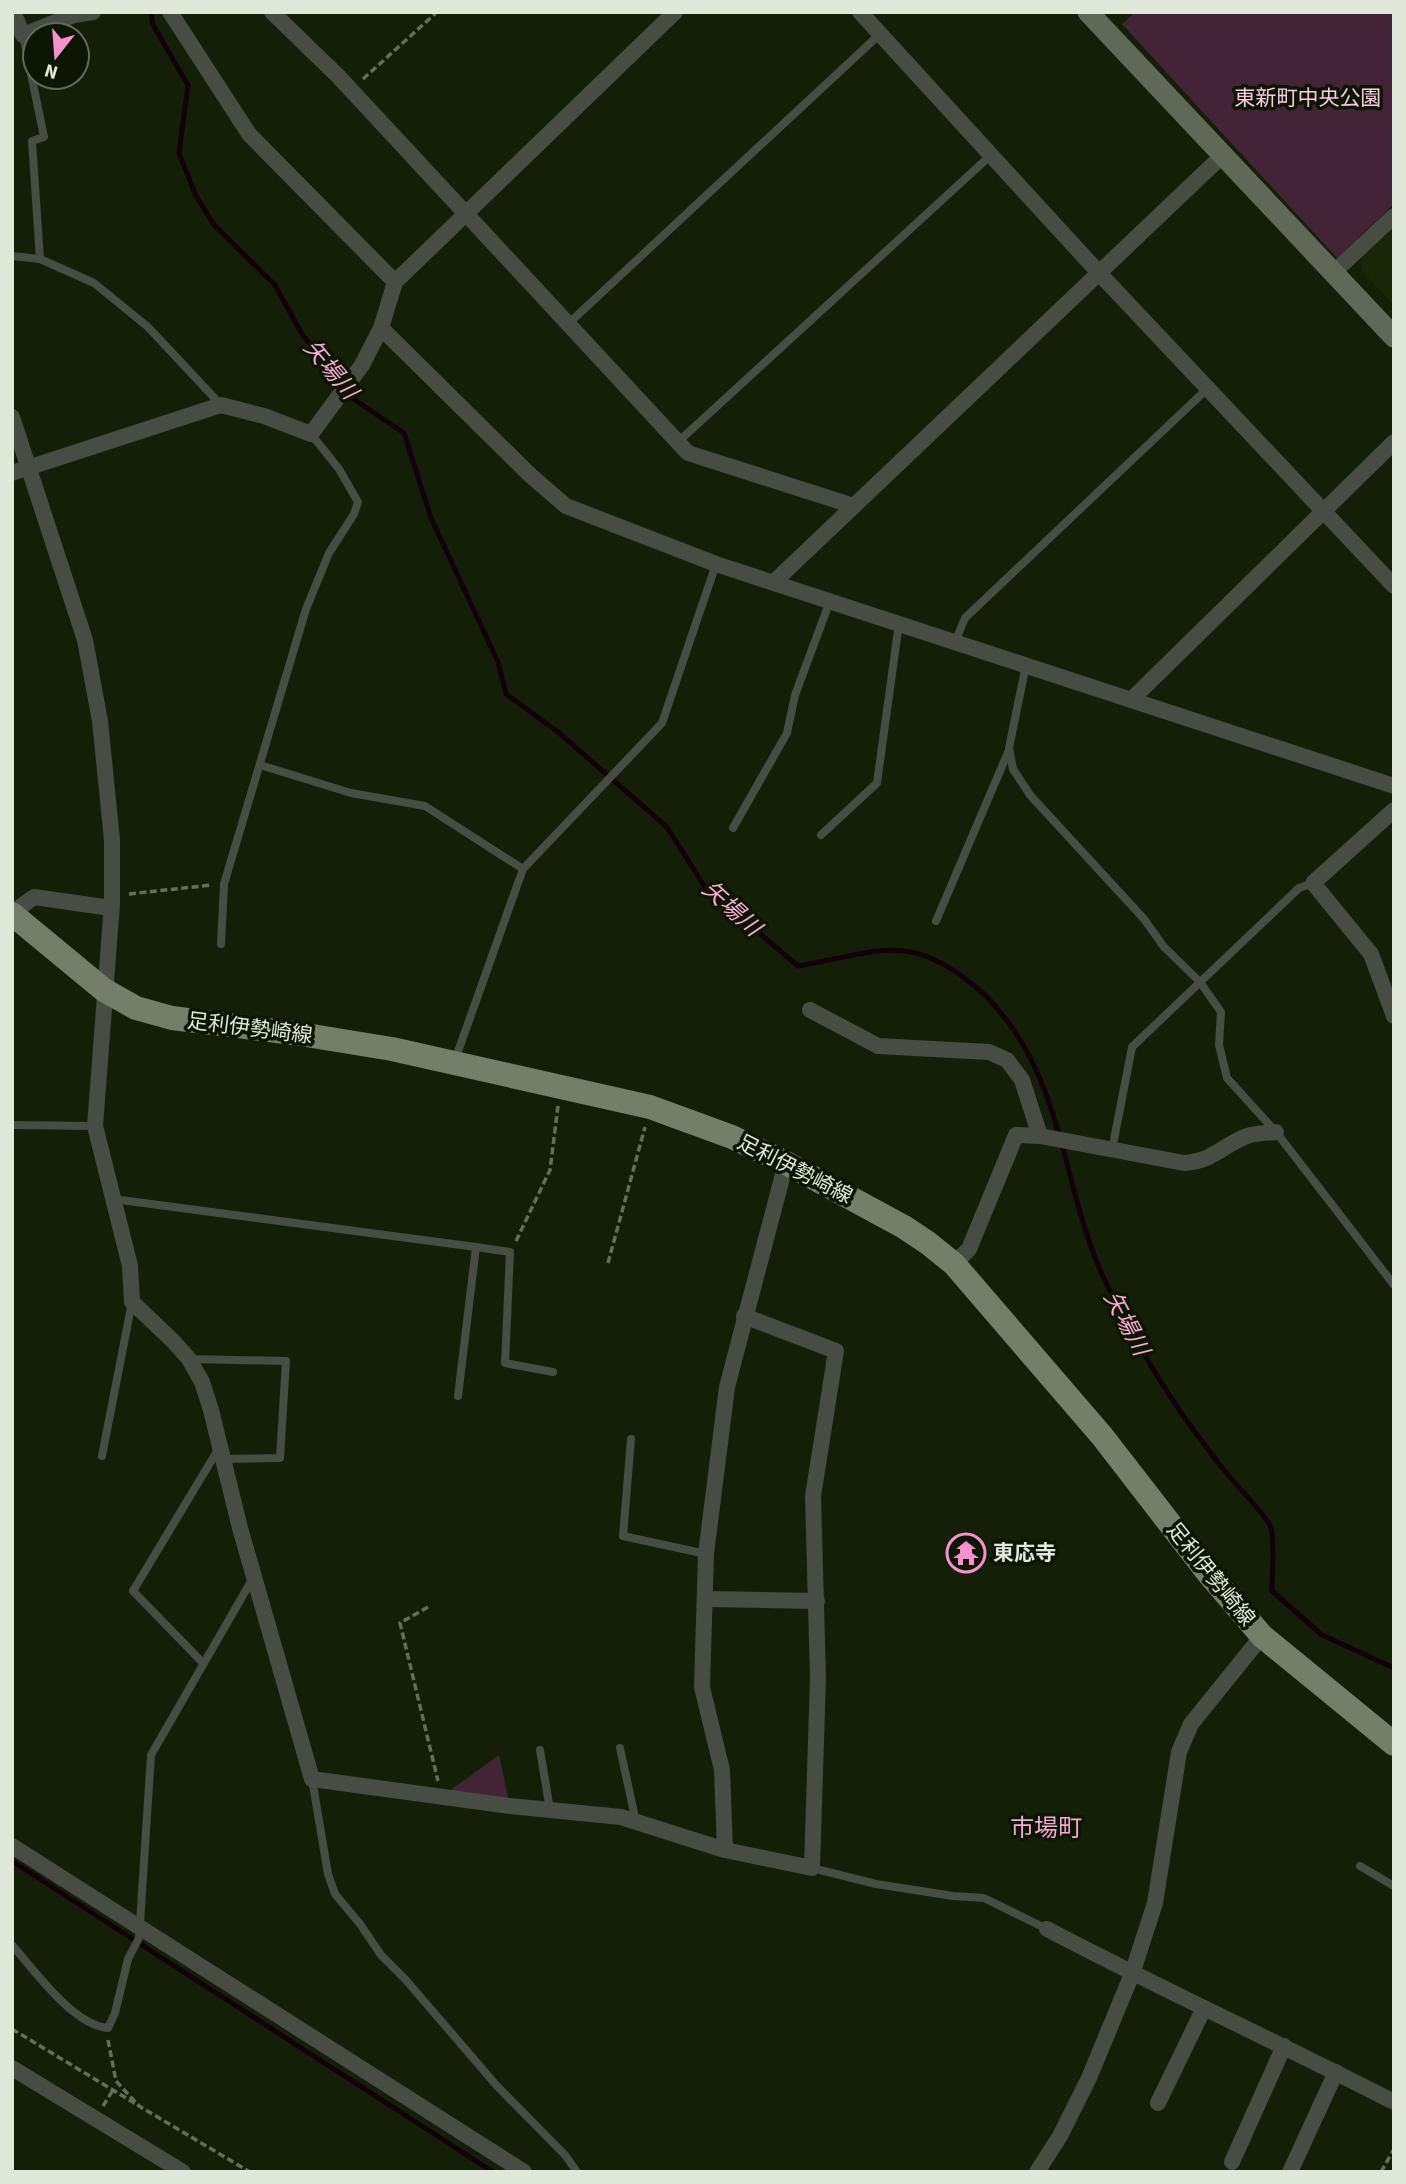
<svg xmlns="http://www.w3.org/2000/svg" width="1406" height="2184" font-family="'Source Sans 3','Noto Sans JP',sans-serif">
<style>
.built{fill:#192608}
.green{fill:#432437}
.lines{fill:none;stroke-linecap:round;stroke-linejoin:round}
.stream{stroke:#14000b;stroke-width:5}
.path{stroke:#646e5a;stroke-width:3.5;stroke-dasharray:7 3.5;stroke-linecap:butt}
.lane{stroke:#474d42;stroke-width:8}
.street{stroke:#474d42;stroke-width:16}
.secondary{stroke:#606958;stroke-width:21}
.primary{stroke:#737f68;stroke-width:24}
.labels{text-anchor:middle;stroke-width:7;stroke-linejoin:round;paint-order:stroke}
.park-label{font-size:21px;fill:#f9c8e3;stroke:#0c1602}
.street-label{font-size:21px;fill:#e0e8d9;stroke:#0c1602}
.poi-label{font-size:21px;font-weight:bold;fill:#e0e8d9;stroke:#0c1602;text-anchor:start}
.water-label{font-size:23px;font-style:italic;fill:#f8a9d8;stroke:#0c1602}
.quarter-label{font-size:24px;fill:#f2aad4;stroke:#0c1602}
</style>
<rect width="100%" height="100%" fill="#141f08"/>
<path class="built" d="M1394,227V305L1362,271L1361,257Z"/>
<g class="green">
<path d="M1135,12H1394V204L1337,258L1122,24Z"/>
<path d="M499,1755L510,1806L441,1797Z"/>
</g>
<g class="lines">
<g class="stream">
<path d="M151,12L153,25L188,85L179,153L195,194L214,225L275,285L302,334L355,400L404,433L431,518L498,662L506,694L558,732L667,827L705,887L798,966C883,951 911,930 984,994C992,1001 998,1010 1005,1018C1065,1094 1065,1198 1106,1283C1129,1331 1156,1376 1186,1420C1200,1438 1213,1457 1228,1475C1236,1485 1269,1518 1271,1528C1275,1545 1272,1572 1272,1591L1322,1635L1394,1668"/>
<path d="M12,1861L493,2172"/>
</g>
<g class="path">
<path d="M363,79L437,12"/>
<path d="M129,894L212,885"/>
<path d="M516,1241L550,1170L558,1106"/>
<path d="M608,1263L645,1127"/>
<path d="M428,1607L400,1623L438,1781"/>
<path d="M12,2029L136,2104"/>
<path d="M108,2040L116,2081L139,2106L250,2172"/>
<path d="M103,2106L113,2090"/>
<path d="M1381,2172L1394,2149"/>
</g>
<g class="lane">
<path d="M23,35L44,137L32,141L40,259"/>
<path d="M12,256L40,259L94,283L148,327L221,405"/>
<path d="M568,324L880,34"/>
<path d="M678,442L991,155"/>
<path d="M955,642L965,618L1208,388"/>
<path d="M1026,665L1009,748L1013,769L1030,795L1144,919L1164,947L1200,982L1221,1012L1219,1045L1227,1078L1276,1132L1394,1285"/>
<path d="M260,765L351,793L425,806L523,869"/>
<path d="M733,828L787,733L795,695L830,601"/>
<path d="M821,835L877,783L899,623"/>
<path d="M936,921L1009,750"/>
<path d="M221,944L224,884L306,609L329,553L354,514L358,502L339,469L311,434"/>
<path d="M455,1060L523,869L662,723L716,564"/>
<path d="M12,1125L95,1126"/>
<path d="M1112,1150L1132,1047L1299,888L1313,883"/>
<path d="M113,1199L476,1247L458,1396"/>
<path d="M476,1247L510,1252L505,1363L553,1372"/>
<path d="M189,1359L286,1361L280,1458L223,1459"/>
<path d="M631,1439L623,1536L706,1554"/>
<path d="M102,1456L132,1302"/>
<path d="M203,1663L133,1591L219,1448"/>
<path d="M620,1748L636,1822"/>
<path d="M540,1750L550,1810"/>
<path d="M312,1779L328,1874L335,1894L360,1924L381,1955L405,1979L497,2086L565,2155L577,2172"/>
<path d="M1360,1866L1394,1886"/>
<path d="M812,1868L876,1884L953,1896L984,1898L1047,1929"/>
<path d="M12,1945C35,1971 73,2025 108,2028L115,2013L128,1959L139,1938L151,1755L253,1578"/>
</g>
<g class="street">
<path d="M13,12L23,35L74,15L93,12"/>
<path d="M170,12L249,134L395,282"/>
<path d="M272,12L338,76L688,453L854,506"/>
<path d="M860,12L1099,273L1394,586"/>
<path d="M1333,273L1394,216"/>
<path d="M381,328L530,475L566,506L716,564L1394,786"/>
<path d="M12,417L85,640L100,721L112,840V904L95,1126L130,1266L132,1302L173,1341L189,1359L202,1382L211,1410L240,1528L312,1779L510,1806L621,1817L725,1850L812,1868L818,1678L813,1496L836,1351L744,1316"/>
<path d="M12,473L221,405L264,416L311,434L362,365L381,328L395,282L675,12"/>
<path d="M774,582L1223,155"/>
<path d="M1131,700L1394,442"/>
<path d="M1394,810L1313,883L1371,954L1394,1016"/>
<path d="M12,913L34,897L111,908"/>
<path d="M810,1010L878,1046L989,1052L1007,1060L1022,1080L1040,1136"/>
<path d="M954,1264L969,1249L1016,1135L1040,1136L1184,1163C1216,1160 1221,1146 1247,1136C1256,1133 1266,1133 1276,1132"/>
<path d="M707,1599L817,1601"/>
<path d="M12,1846L524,2172"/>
<path d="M725,1850L722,1770L702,1687L706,1554L727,1387L786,1163"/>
<path d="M1047,1929C1161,1989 1279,2043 1394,2102"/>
<path d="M12,2068L183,2172"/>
<path d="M1158,2103L1204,2008"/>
<path d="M1232,2162L1284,2046"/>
<path d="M1037,2172L1060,2136L1089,2078L1132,1974L1155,1903L1179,1752L1191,1724L1262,1636"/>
<path d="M1290,2172L1336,2072"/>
</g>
<path class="secondary" d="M1088,12L1394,337"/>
<path class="primary" d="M12,914L104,990L136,1008L172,1018L300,1034L392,1049L650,1107L732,1137L786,1163L904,1227L928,1243L954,1264L1102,1436L1208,1573L1262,1636L1394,1744"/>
</g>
<defs>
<symbol id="temple-ring" viewBox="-11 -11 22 22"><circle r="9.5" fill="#0c1602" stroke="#f790cf" stroke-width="1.5"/><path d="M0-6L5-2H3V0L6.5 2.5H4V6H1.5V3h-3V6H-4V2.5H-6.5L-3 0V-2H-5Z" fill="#f790cf"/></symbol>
</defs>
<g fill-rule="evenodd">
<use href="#temple-ring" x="944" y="1531" width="44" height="44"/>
</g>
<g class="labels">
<g class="park-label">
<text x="1308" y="105">東新町中央公園</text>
</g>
<g class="street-label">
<text transform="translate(250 1028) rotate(7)" y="7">足利伊勢崎線</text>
<text transform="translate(795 1169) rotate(27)" y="7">足利伊勢崎線</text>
<text transform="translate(1211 1574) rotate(51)" y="7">足利伊勢崎線</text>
</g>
<g class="poi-label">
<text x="993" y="1560">東応寺</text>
</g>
<g class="water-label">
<text transform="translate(331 369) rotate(50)" y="8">矢場川</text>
<text transform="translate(732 908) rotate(42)" y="8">矢場川</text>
<text transform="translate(1127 1323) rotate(62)" y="8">矢場川</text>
</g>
<g class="quarter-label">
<text x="1046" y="1836">市場町</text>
</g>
</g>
<rect width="1406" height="2184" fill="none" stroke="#e0e8d9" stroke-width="28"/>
<g transform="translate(56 56) rotate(197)"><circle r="33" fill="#0c1602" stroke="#616a58" stroke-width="2"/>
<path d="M0-5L12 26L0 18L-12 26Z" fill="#f790cf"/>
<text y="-10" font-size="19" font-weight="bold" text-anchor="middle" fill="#e0e8d9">N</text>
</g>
</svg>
